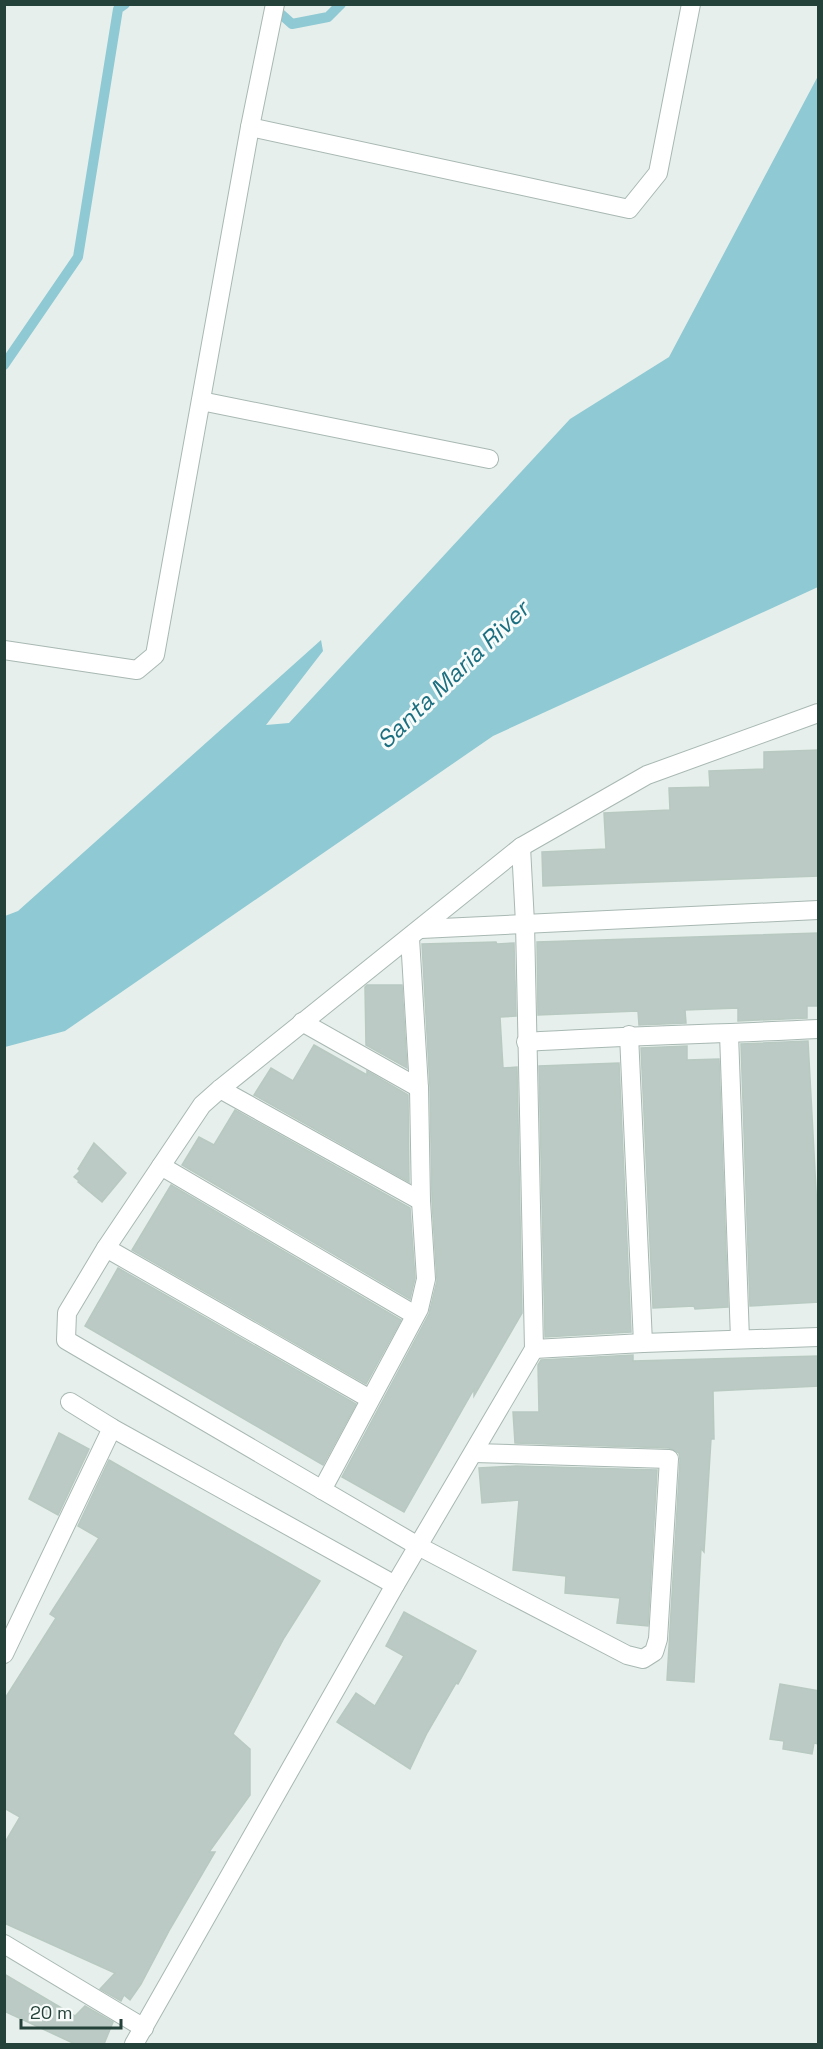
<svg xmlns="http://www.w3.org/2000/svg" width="823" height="2049" font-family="'Space Grotesk',sans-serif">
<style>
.water{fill:#8ec9d4}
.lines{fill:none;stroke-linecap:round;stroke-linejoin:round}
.stream{stroke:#8ec9d4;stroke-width:10}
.building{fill:#bbcac4;stroke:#b8c9c2;stroke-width:1.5}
.minor-casing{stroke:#a8b8b2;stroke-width:20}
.minor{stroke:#fff;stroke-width:18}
.labels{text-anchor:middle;stroke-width:6;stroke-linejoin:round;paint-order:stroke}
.water-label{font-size:24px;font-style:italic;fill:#1c6f80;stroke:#f7fbf9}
</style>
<rect width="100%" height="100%" fill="#e6efeb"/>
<path class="water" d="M818,76V587L493,736L65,1031L5,1047V916L18,911L321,640L323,651L266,725L289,723L570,419L669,357Z"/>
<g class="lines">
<g class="stream">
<path d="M273,7L292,24L328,17L341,4"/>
<path d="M4,365L78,257L118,9L125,4"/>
</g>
</g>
<g class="building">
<path d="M819,750V876L543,886L542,852L606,849L604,813L670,810L669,788L710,787L709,771L764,769V752Z"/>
<path d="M819,933V1006H807V1018L738,1021V1008L685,1010L686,1023L639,1025L638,1011L538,1015L537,942Z"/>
<path d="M496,942L497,944L514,943L516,1016L500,1017L503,1068L517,1067L522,1313L474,1396V1389L404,1512L342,1477L429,1314L437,1281L432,1201L430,1087L422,944Z"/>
<path d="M367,985H402L407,1068L366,1045L365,987Z"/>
<path d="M808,1041L819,1245V1302L750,1306L741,1044Z"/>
<path d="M314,1045L367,1075V1071L408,1095L409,1182L254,1095L271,1068L293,1081Z"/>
<path d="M687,1046V1060L719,1059L728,1307L695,1309L694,1306L653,1308L641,1048Z"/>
<path d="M619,1063L631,1332L545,1337L539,1066Z"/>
<path d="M235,1110L410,1208L415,1278L410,1299L182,1165L199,1137L214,1145Z"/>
<path d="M94,1143L126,1173L102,1202L78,1182L79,1181L74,1177L80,1171L78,1169Z"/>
<path d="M171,1185L401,1320L366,1384L132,1250Z"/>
<path d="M118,1268L356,1404L323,1465L85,1326Z"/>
<path d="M633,1355V1361L819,1356V1386L713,1391L714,1439H711L704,1552L701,1548L694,1682L667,1680L680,1460L679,1453L669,1448L515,1443L513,1412H539L538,1365L541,1360Z"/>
<path d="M59,1433L89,1449L58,1515L29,1499Z"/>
<path d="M109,1460L320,1581L284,1638L233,1734L250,1749V1795L209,1852H215L170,1929L141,1984L130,2000L124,1995L121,2001L100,1989L115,1973L4,1923V1844L20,1817L4,1808V1700L56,1618L50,1614L99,1538L78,1526Z"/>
<path d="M516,1466L657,1470L648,1626L617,1623L620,1598L565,1593L566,1576L513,1570L519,1500L482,1503L479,1468Z"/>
<path d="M404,1612L476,1651L458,1684L456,1683L427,1733L410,1769L337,1722L356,1693L375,1706L404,1656L386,1646Z"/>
<path d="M780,1684L819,1691V1744L814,1743L812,1754L783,1749L784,1741L770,1739Z"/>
<path d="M4,1974L75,2016L85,2006L113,2022L104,2044H75L4,2011Z"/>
</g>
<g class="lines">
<defs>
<g id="minor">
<path d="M250,127L629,209L658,173L691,4"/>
<path d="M201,401L489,459"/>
<path d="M4,650L137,670L155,655L250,127L275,4"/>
<path d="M421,929L818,910"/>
<path d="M302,1022L419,1088"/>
<path d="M729,1034L740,1339"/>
<path d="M629,1035L643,1343"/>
<path d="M526,1042C624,1036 721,1034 818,1029"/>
<path d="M220,1089L421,1201"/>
<path d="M161,1166L415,1315"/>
<path d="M106,1248L370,1399"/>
<path d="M534,1349L643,1343L818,1337"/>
<path d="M70,1402L112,1428L395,1585"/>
<path d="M474,1453L669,1459L658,1639L654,1652L643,1659L627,1655L418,1546L66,1340L67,1313L106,1248L202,1105L220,1089L521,847L647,775L818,713"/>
<path d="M322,1490L419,1309L426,1279L421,1201L419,1088L410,938"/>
<path d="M4,1654L112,1428"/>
<path d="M4,1944L144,2028"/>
<path d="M134,2044L395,1585L534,1349L525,923L521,847"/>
</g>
</defs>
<use href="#minor" class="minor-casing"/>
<use href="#minor" class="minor"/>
</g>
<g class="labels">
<g class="water-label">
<text transform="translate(453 675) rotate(-44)" y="8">Santa Maria River</text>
</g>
</g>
<rect width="823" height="2049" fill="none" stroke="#24423a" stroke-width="12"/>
<path d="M21 2019v9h100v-9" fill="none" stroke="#24423a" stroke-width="3"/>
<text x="30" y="2019" font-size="18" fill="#24423a" stroke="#f7fbf9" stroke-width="4.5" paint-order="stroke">20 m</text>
</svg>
